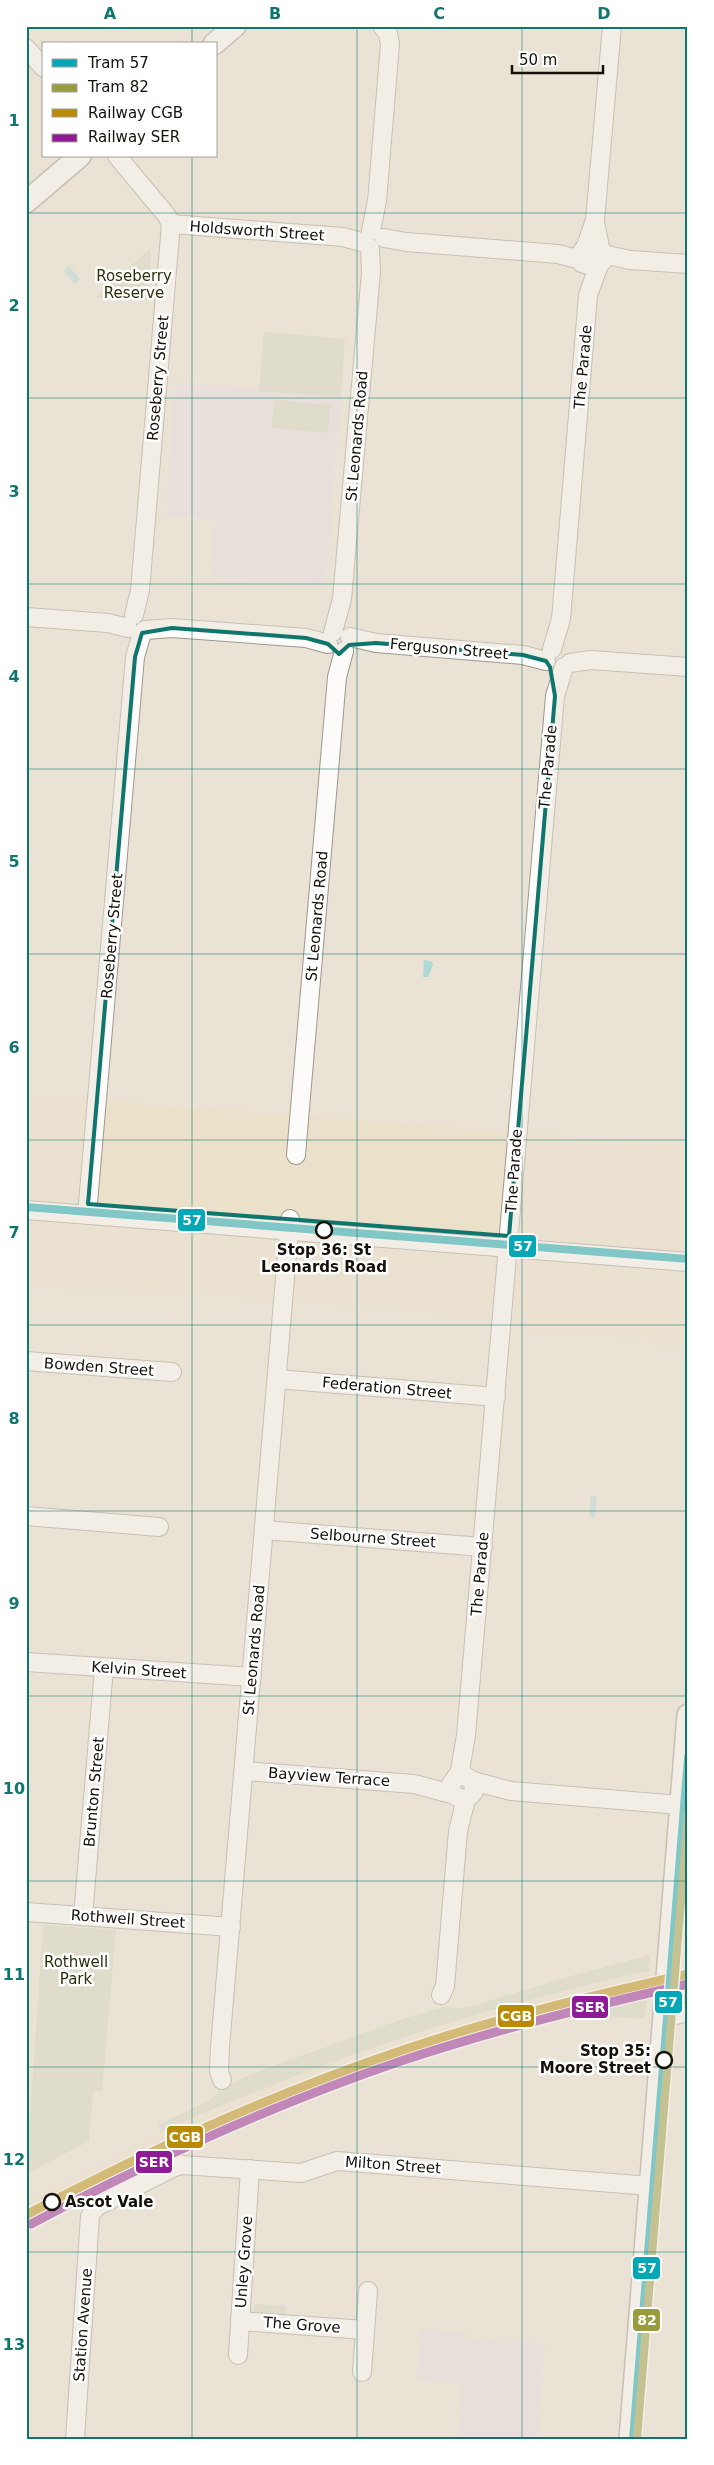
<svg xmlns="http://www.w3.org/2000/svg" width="714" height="2465" font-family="'DejaVu Sans',sans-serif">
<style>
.built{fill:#ebe0c9}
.education{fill:#e6dce1}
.green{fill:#d5d4be}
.water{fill:#afd8d6}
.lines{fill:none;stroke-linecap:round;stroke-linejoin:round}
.minor-casing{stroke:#9d988e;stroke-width:20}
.major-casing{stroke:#9d988e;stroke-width:24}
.minor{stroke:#fcfbf9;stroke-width:18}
.major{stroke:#fcfbf9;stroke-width:21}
.rail-1-casing{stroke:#fff;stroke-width:12}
.rail-2-casing{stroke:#fff;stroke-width:12}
.rail-1{stroke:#b98a03;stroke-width:9}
.rail-2{stroke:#8f1a95;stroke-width:9}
.tram-1-casing{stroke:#fff;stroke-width:11}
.tram-2-casing{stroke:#fff;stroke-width:11}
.tram-1{stroke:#03a7b6;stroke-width:8}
.tram-2{stroke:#999c3e;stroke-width:8}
.marked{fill:none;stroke:#0f766e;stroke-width:4;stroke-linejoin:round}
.grid{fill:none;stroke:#0f766e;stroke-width:1;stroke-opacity:0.55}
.stop-dot{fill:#fff;stroke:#151109;stroke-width:2.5}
.labels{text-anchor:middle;stroke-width:5;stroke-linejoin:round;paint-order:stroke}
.street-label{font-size:15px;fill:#151109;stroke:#fff}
.park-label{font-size:15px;fill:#2c2f0a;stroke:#fff}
.stop-label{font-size:15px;font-weight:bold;fill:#151109;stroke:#fff}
.line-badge{stroke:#fff;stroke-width:2}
.badge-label{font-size:14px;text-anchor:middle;font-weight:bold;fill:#fff}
.neatline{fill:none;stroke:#0f766e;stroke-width:2}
.grid-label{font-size:16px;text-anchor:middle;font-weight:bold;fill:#0f766e}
</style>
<rect width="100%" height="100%" fill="#e9e2d5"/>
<g class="built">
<path d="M26,1095L688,1145V1348L646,1344V1339L501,1327V1319L182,1292L181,1297L26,1286Z"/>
<path d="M688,1961V1981L682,1983L683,1962Z"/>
<path d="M649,1971L648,1990L492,2029L328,2082L184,2141L183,2139L171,2145L26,2218V2204L42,2195L162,2135L161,2132L276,2082L390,2041L464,2017L562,1991Z"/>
</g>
<g class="education">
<path d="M264,332L345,339L326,584L211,577L215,519L166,516L175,382L259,389Z"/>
<path d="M421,2329L466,2333L465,2339L545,2344L538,2439H458L462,2383L417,2380Z"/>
</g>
<g class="green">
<path d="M151,248L149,301L96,297Z"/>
<path d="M264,332L345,339L341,397L259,391Z"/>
<path d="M274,400L330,405L328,433L272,428Z"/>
<path d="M43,1925L116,1930L102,2091H93L89,2141L26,2174Z"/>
<path d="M650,1955L649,1971C480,2007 318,2061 161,2132L158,2125L210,2100L219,2091L244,2077L403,2019L443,2007L463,2008L476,2005L571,1976Z"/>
<path d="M648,1990L644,2019L613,2017L558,2019L423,2057L348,2084L224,2133L185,2150L176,2159L174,2149L185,2143L184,2141C334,2075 488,2027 648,1990Z"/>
<path d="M254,2304L286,2306L285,2320L253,2317Z"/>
</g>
<g class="water">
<path d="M69,266L80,279L75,284L64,270Z"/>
<path d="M424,960L431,961L433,965L428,977H423Z"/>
<path d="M591,1496H597L595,1517L589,1516Z"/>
</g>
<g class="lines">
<defs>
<g id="minor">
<path d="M26,48L44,68"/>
<path d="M117,156L167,216L171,224L140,590L134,615"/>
<path d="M595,223L603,261L591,266L582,263L580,256L583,250L594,248L600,250"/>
<path d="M171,224L343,237L365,243"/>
<path d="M371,231L377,201L390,44L388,34L382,26"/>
<path d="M384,238L406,242L558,254L581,260"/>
<path d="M585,249L595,220L612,26"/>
<path d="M603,254L630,260L688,264"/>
<path d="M26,617L108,623L128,628"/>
<path d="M145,630L172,628L306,638L328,644"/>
<path d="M333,632L342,599L371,272L370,248"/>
<path d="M350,637L376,643L523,655L546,661"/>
<path d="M552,649L561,619L588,295L599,265"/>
<path d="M570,663L591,660L688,667"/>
<path d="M296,1155L337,677L344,651"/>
<path d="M26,1210L688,1262"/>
<path d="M87,1215L135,657L142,633"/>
<path d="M26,1361L172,1372"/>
<path d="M277,1379L496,1397"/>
<path d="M26,1516L159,1527"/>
<path d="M264,1530L483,1547"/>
<path d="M26,1662L252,1677"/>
<path d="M244,1771L414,1784L452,1794L463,1800L468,1798L474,1792L473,1781L465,1776L456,1777L450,1786L452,1794"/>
<path d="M459,1776L466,1735L555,696L564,667"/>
<path d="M473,1781L511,1791L680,1805"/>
<path d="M26,1912L231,1927"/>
<path d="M83,1916L104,1668"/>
<path d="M441,1995L445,1986L458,1831L466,1799"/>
<path d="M663,2018L688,2012"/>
<path d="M222,2080L219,2071L220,2047L290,1219"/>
<path d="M240,2321L365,2330"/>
<path d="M238,2355L250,2169"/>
<path d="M362,2372L368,2291"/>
<path d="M75,2439L90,2216L96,2207L172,2168L182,2165L301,2173L337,2161L650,2186"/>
</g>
<g id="major">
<path d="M214,44L235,26"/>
<path d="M26,202L80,156"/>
<path d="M630,2439L688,1715"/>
</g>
</defs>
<use href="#minor" class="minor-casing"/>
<use href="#major" class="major-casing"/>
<use href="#minor" class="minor"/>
<use href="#major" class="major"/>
<defs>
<path id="rail-1" d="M26,2215C147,2151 270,2095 400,2051C494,2019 591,1996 688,1974"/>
<path id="rail-2" d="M31,2224C151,2160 274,2104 404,2060C497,2029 592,2006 688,1984"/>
</defs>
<use href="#rail-1" class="rail-1-casing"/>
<use href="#rail-2" class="rail-2-casing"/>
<use href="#rail-1" class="rail-1"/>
<use href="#rail-2" class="rail-2"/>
<defs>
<g id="tram-1">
<path d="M26,1207L688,1259"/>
<path d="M633,2439L688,1757"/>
</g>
<path id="tram-2" d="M637,2439L688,1815"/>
</defs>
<use href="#tram-1" class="tram-1-casing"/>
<use href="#tram-2" class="tram-2-casing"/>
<use href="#tram-1" class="tram-1"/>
<use href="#tram-2" class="tram-2"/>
</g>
<path d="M0 0H714V2465H0ZM172,628L306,638L328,644L339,654L349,645L376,643L523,655L546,661L550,667L555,696L509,1236L88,1204L135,657L142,633Z" fill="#e9e2d5" fill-opacity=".55" fill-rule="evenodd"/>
<path class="marked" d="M172,628L306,638L328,644L339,654L349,645L376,643L523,655L546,661L550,667L555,696L509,1236L88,1204L135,657L142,633Z"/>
<path class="grid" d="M192,26V44M357,26V2439M522,26V2439M192,156V2439M26,213H688M26,398H688M26,584H688M26,769H688M26,954H688M26,1140H688M26,1325H688M26,1511H688M26,1696H688M26,1881H688M26,2067H688M26,2252H688"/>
<g class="stop-dot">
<circle cx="324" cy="1230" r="8"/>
<circle cx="664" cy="2060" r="8"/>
<circle cx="52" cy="2202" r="8"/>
</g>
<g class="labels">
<g class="street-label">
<text transform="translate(257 231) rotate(4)" y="5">Holdsworth Street</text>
<text transform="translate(583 367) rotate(-85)" y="5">The Parade</text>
<text transform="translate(158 378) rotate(-85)" y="5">Roseberry Street</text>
<text transform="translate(357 436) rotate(-85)" y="5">St Leonards Road</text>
<text transform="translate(449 649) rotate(5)" y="5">Ferguson Street</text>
<text transform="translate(548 767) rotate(-85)" y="5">The Parade</text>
<text transform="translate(317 916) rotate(-85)" y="5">St Leonards Road</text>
<text transform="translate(112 936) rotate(-85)" y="5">Roseberry Street</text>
<text transform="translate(514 1171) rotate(-86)" y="5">The Parade</text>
<text transform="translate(99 1367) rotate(4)" y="5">Bowden Street</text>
<text transform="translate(387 1388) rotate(5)" y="5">Federation Street</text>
<text transform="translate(373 1538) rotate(4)" y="5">Selbourne Street</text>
<text transform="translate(480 1574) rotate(-85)" y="5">The Parade</text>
<text transform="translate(254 1650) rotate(-85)" y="5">St Leonards Road</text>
<text transform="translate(139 1670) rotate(4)" y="5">Kelvin Street</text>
<text transform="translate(329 1777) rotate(4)" y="5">Bayview Terrace</text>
<text transform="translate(94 1792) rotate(-85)" y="5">Brunton Street</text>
<text transform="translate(128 1919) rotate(4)" y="5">Rothwell Street</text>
<text transform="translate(393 2165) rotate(4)" y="5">Milton Street</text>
<text transform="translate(244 2262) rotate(-86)" y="5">Unley Grove</text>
<text transform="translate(83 2325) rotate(-86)" y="5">Station Avenue</text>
<text transform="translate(302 2325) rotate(4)" y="5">The Grove</text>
</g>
<g class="park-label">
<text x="134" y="281">Roseberry<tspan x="134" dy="17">Reserve</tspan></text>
<text x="76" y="1967">Rothwell<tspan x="76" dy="17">Park</tspan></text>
</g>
<g class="stop-label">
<text x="324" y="1255">Stop 36: St<tspan x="324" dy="17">Leonards Road</tspan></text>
<text x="651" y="2056" text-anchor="end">Stop 35:<tspan x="651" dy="17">Moore Street</tspan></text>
<text x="65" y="2207" text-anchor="start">Ascot Vale</text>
</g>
</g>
<g class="line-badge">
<rect x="177" y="1208" width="29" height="24" rx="5" fill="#03a7b6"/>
<rect x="508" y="1234" width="29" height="24" rx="5" fill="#03a7b6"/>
<rect x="654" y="1990" width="29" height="24" rx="5" fill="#03a7b6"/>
<rect x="571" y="1995" width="38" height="24" rx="5" fill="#8f1a95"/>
<rect x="497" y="2004" width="38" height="24" rx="5" fill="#b98a03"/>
<rect x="166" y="2125" width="38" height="24" rx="5" fill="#b98a03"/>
<rect x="135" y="2150" width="38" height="24" rx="5" fill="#8f1a95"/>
<rect x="632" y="2256" width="29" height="24" rx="5" fill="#03a7b6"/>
<rect x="632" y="2308" width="29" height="24" rx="5" fill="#999c3e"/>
</g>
<g class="badge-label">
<text x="192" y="1225">57</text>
<text x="523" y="1251">57</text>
<text x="668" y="2007">57</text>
<text x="590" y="2012">SER</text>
<text x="516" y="2021">CGB</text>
<text x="185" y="2142">CGB</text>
<text x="154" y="2167">SER</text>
<text x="647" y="2273">57</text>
<text x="647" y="2325">82</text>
</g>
<rect width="714" height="2465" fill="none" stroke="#ffffff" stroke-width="55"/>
<rect x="42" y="42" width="175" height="115" fill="#ffffff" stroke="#a1a09d"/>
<rect x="52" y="59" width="25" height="8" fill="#03a7b6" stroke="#a1a09d"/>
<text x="88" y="68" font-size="15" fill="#151109">Tram 57</text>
<rect x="52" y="84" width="25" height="8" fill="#999c3e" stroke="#a1a09d"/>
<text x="88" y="92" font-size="15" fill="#151109">Tram 82</text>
<rect x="52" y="109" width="25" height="8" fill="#b98a03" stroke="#a1a09d"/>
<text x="88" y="118" font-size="15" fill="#151109">Railway CGB</text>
<rect x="52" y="134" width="25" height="8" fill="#8f1a95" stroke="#a1a09d"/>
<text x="88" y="142" font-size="15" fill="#151109">Railway SER</text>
<path d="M512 65v8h91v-8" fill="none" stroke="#151109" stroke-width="2.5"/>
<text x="519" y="65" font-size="15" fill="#151109" stroke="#ffffff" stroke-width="4" paint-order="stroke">50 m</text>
<rect x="28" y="28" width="658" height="2410" class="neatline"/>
<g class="grid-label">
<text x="110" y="19">A</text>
<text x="275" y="19">B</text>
<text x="439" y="19">C</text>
<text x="604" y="19">D</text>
<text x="14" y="126">1</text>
<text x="14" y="311">2</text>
<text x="14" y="497">3</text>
<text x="14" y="682">4</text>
<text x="14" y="867">5</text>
<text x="14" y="1053">6</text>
<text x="14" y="1238">7</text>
<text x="14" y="1424">8</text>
<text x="14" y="1609">9</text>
<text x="14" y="1794">10</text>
<text x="14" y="1980">11</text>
<text x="14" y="2165">12</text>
<text x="14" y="2350">13</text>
</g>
</svg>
